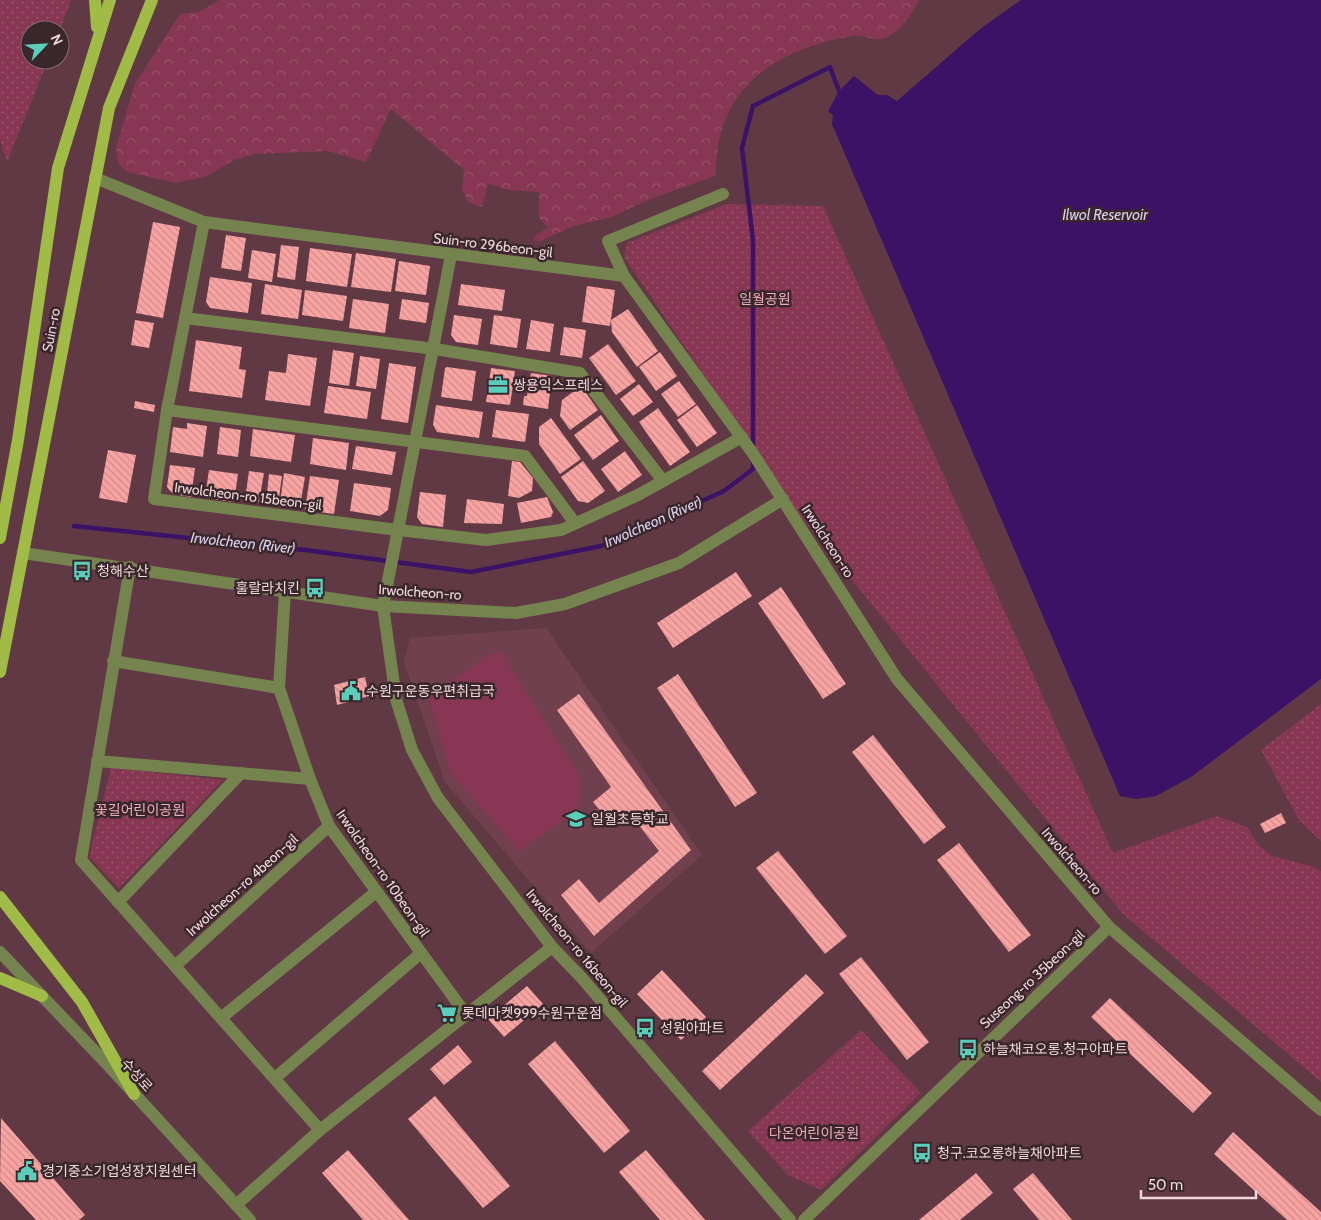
<svg xmlns="http://www.w3.org/2000/svg" width="1321" height="1220" font-family="Cabin,'Noto Sans KR',sans-serif">
<style>
.built{fill:#70404f}
.grass{fill:#873753}
.forest{fill:url(#forest-crowns)}
.park{fill:url(#park-dots)}
.water{fill:#3c1267}
.lines{fill:none;stroke-linecap:round;stroke-linejoin:round}
.stream{stroke:#3c1267;stroke-width:4.5}
.building{fill:url(#building-back-hatch)}
.minor{stroke:#75834e;stroke-width:12}
.major{stroke:#a1bb47;stroke-width:12}
.labels{text-anchor:middle;stroke-width:5;stroke-linejoin:round;paint-order:stroke}
.street-label{font-size:14px;fill:#efd6dc;stroke:#3a272c}
.park-label{font-size:14px;fill:#edabbd;stroke:#3a272c}
.poi-label{font-size:14px;fill:#efd6dc;stroke:#3a272c;text-anchor:start}
.water-label{font-size:15px;font-style:italic;fill:#d9cfec;stroke:#3a272c}
</style>
<defs>
<pattern id="forest-crowns" width="20" height="18" patternUnits="userSpaceOnUse" patternTransform="scale(1.25)"><rect width="20" height="18" fill="#873753"/><path d="M2 6a3 3 0 1 1 6 0M12 15a3 3 0 1 1 6 0" fill="none" stroke="#98536b"/></pattern>
<pattern id="park-dots" width="8" height="8" patternUnits="userSpaceOnUse" patternTransform="scale(1.25)"><rect width="8" height="8" fill="#873753"/><path d="M2 2h.1M6 6h.1" fill="none" stroke="#98536b" stroke-width="1.8" stroke-linecap="round"/></pattern>
<pattern id="building-back-hatch" width="6" height="6" patternUnits="userSpaceOnUse" patternTransform="scale(1.25)"><rect width="6" height="6" fill="#f9a4a2"/><path d="M-1 5l2 2M0 0l6 6M5-1l2 2" fill="none" stroke="#cd8b8a"/></pattern>
</defs>
<rect width="100%" height="100%" fill="#613945"/>
<path class="built" d="M546,628L702,855L591,953L445,782L404,662L410,638Z"/>
<path class="grass" d="M501,652L582,780L578,810L519,851L451,774L429,698L488,655Z"/>
<path class="forest" d="M219,0H919C911,14 902,30 887,37C875,43 865,34 853,36C790,46 730,76 718,146C717,156 716,166 715,176L650,199L611,217L574,226L538,242L533,238L548,227L539,218V192L509,190L488,184L482,207L468,202L462,189L464,170L391,109L366,162L328,151L254,154L234,160L205,177L175,183L128,172L119,165L116,148L135,84L180,14L199,12Z"/>
<g class="park">
<path d="M0,0H71L60,30H30V60H48L7,162L0,141Z"/>
<path d="M727,204L823,206L1113,853L1217,816L1247,827L1259,846L1272,856L1311,866L1321,871V1082L1123,914L796,511L624,257L627,243Z"/>
<path d="M1321,704V841L1299,820L1261,750Z"/>
<path d="M111,768L223,780L119,888L89,857Z"/>
<path d="M861,1030L921,1093L821,1190L788,1175L748,1131Z"/>
</g>
<path class="water" d="M1021,0H1321V679L1191,777L1156,796L1136,799L1120,796L832,124L833,115L828,111L839,91L854,76L878,95H887L897,101L980,29Z"/>
<g class="lines">
<g class="stream">
<path d="M753,449V240L742,148L753,106L830,67L839,91"/>
<path d="M74,526L305,550L471,572L601,546L724,491L753,469V459"/>
</g>
</g>
<g class="building">
<path d="M153,222L180,227L163,318L136,313Z"/>
<path d="M226,235L246,238L241,271L221,268Z"/>
<path d="M281,245L299,247L295,280L277,277Z"/>
<path d="M310,248L352,254L347,287L306,281Z"/>
<path d="M252,250L276,254L272,282L248,278Z"/>
<path d="M356,253L396,259L391,292L351,287Z"/>
<path d="M399,261L430,266L426,295L395,291Z"/>
<path d="M210,277L252,283L248,313L210,308L206,302Z"/>
<path d="M265,284L302,290L298,319L261,314Z"/>
<path d="M461,284L505,290L502,311L458,305Z"/>
<path d="M587,286L615,290L610,326L582,322Z"/>
<path d="M305,290L347,296L343,321L302,315Z"/>
<path d="M353,299L389,304L385,333L349,328Z"/>
<path d="M402,299L429,303L426,323L399,319Z"/>
<path d="M628,309L658,351L637,367L612,332L611,320Z"/>
<path d="M454,315L482,319L478,345L456,342L451,335Z"/>
<path d="M494,315L521,319L517,348L490,344Z"/>
<path d="M135,320L154,323L149,348L131,345Z"/>
<path d="M531,320L554,324L550,352L526,349Z"/>
<path d="M564,327L586,330L582,358L560,355Z"/>
<path d="M196,340L242,347L239,369L246,370L242,398L189,391Z"/>
<path d="M608,344L636,381L616,395L589,358Z"/>
<path d="M333,350L354,353L349,386L329,383Z"/>
<path d="M660,352L677,376L656,391L639,367Z"/>
<path d="M288,354L317,358L310,406L265,400L269,371L286,373Z"/>
<path d="M360,356L380,359L376,389L356,386Z"/>
<path d="M389,363L416,367L408,423L381,419Z"/>
<path d="M447,367L476,371L472,401L441,397L445,368Z"/>
<path d="M491,368L515,371L510,405L486,402Z"/>
<path d="M531,373L552,376L548,409L523,405L524,396H527Z"/>
<path d="M679,381L696,404L678,417L661,394Z"/>
<path d="M639,384L653,402L633,416L620,399Z"/>
<path d="M328,386L371,392L367,419L324,413Z"/>
<path d="M581,386L598,410L570,430L560,416L562,400Z"/>
<path d="M135,401L155,405L154,412L134,408Z"/>
<path d="M436,405L483,412L479,438L437,432L433,425Z"/>
<path d="M697,405L717,433L697,447L677,420Z"/>
<path d="M658,408L690,452L670,466L639,422Z"/>
<path d="M496,410L529,414L525,442L492,437Z"/>
<path d="M601,415L619,441L593,460L574,435Z"/>
<path d="M551,418L581,459L560,474L539,444V427Z"/>
<path d="M187,423L207,426L203,457L170,452L173,427L187,429Z"/>
<path d="M220,427L241,430L238,457L217,454Z"/>
<path d="M253,429L295,435L291,462L250,456Z"/>
<path d="M313,438L349,443L346,470L310,464Z"/>
<path d="M356,446L396,452L392,475L352,469Z"/>
<path d="M108,450L136,455L127,503L99,498Z"/>
<path d="M625,451L642,475L618,492L601,469Z"/>
<path d="M512,461L520,462L533,478L532,491L519,498L508,496Z"/>
<path d="M583,461L605,491L588,503L578,501L561,477Z"/>
<path d="M170,465L195,468L191,497L173,494L167,487Z"/>
<path d="M209,470L238,474L234,502L205,498Z"/>
<path d="M249,471L264,473L259,502L245,500Z"/>
<path d="M284,473L305,477L300,506L280,503Z"/>
<path d="M269,474L282,476L278,505L266,503Z"/>
<path d="M310,476L339,480L334,514L305,510Z"/>
<path d="M354,483L391,488L388,510L380,516L350,511Z"/>
<path d="M420,492L446,495L443,527L422,524L417,517Z"/>
<path d="M547,497L553,512L551,517L521,523L517,503Z"/>
<path d="M467,499L504,504L502,524L464,523Z"/>
<path d="M736,572L752,596L673,648L657,623Z"/>
<path d="M781,587L846,684L823,699L758,603Z"/>
<path d="M678,674L757,793L735,807L657,688Z"/>
<path d="M365,677L369,696L337,705L334,685Z"/>
<path d="M579,694L691,850L594,936L561,895L579,879L599,903L659,851L627,810L610,823L593,802L611,787L557,710Z"/>
<path d="M873,735L946,827L924,844L852,752Z"/>
<path d="M1281,813L1286,823L1265,833L1260,824Z"/>
<path d="M959,843L1031,935L1009,952L937,860Z"/>
<path d="M778,851L847,936L825,954L756,868Z"/>
<path d="M861,957L929,1042L907,1060L839,974Z"/>
<path d="M662,970L706,1017L681,1040L637,994Z"/>
<path d="M806,974L824,993L720,1090L702,1071Z"/>
<path d="M527,986L543,1004L504,1037L488,1019Z"/>
<path d="M1110,998L1212,1093L1193,1113L1091,1017Z"/>
<path d="M555,1041L630,1131L604,1153L528,1064Z"/>
<path d="M458,1045L472,1062L444,1085L430,1069Z"/>
<path d="M435,1096L510,1186L483,1208L408,1119Z"/>
<path d="M1,1118L85,1215L79,1220H36L0,1181Z"/>
<path d="M1233,1132L1321,1212V1220H1287L1214,1154Z"/>
<path d="M348,1150L409,1220H363L322,1173Z"/>
<path d="M646,1150L705,1220H660L619,1172Z"/>
<path d="M976,1173L993,1193L960,1220H919Z"/>
<path d="M1033,1173L1072,1220H1039L1013,1189Z"/>
</g>
<g class="lines">
<g class="minor">
<path d="M95,178L204,222L624,276L752,452L897,679L1109,927L1321,1110"/>
<path d="M204,222L167,410L154,499L398,530L451,255"/>
<path d="M624,276L608,241L723,194"/>
<path d="M185,318L435,349L580,373L663,481"/>
<path d="M167,410L525,456L575,523"/>
<path d="M742,437L638,495L561,530L486,540L398,530L383,606L396,699L412,750L438,798L552,947L581,977L790,1220"/>
<path d="M23,553L383,606L516,613L565,604L679,563L783,499"/>
<path d="M130,567L81,860L320,1130L552,947"/>
<path d="M285,592L279,688L310,779L329,826L465,1013"/>
<path d="M113,661L279,688"/>
<path d="M97,761L310,779"/>
<path d="M118,902L241,773"/>
<path d="M0,952L106,1063L250,1220"/>
<path d="M175,966L329,826"/>
<path d="M221,1018L376,892"/>
<path d="M275,1078L421,953"/>
<path d="M236,1205L320,1130"/>
<path d="M804,1220L1109,927"/>
</g>
<g class="major">
<path d="M95,0L97,27"/>
<path d="M0,538L18,440L58,168L110,0"/>
<path d="M0,672L109,108L152,0"/>
<path d="M0,897L82,1002L134,1094"/>
<path d="M0,978L42,996"/>
</g>
</g>
<defs>
<symbol id="office-bare" viewBox="-9 -9 18 18"><path d="M-6-3h4V-5.5h4V-3h4V5H-6ZM-1-4.5V-3h2v-1.5ZM-6 0V1H6V0Z" fill="#5bcebb" stroke="#3a272c" stroke-width="2.5" paint-order="stroke"/></symbol>
<symbol id="bus-bare" viewBox="-9 -9 18 18"><path d="M-5-6H5V4H4V6H2V4H-2V6H-4V4H-5ZM-3.5-4V0h7V-4ZM-3.5 1.2v1.5H-2V1.2ZM2 1.2v1.5H3.5V1.2Z" fill="#5bcebb" stroke="#3a272c" stroke-width="2.5" paint-order="stroke"/></symbol>
<symbol id="civic-bare" viewBox="-9 -9 18 18"><path d="M-.6-6.5H3V-4.5H.6V-3L4-1V1h2V6H-6V1h2V-1L-.6-3ZM-1.2 2.5V6h2.4V2.5Z" fill="#5bcebb" stroke="#3a272c" stroke-width="2.5" paint-order="stroke"/></symbol>
<symbol id="school-bare" viewBox="-9 -9 18 18"><path d="M0-5L7-2L0 1L-7-2ZM-4 1L0 2.5L4 1V4Q0 6-4 4Z" fill="#5bcebb" stroke="#3a272c" stroke-width="2.5" paint-order="stroke"/></symbol>
<symbol id="supermarket-bare" viewBox="-9 -9 18 18"><path d="M-6-5.5h2.5l.6 2H6L4.5 2H-2.5L-4.4-4H-6ZM-1.5 3.2a1.3 1.3 0 1 0 .1 0ZM3 3.2a1.3 1.3 0 1 0 .1 0Z" fill="#5bcebb" stroke="#3a272c" stroke-width="2.5" paint-order="stroke"/></symbol>
</defs>
<g fill-rule="evenodd">
<use href="#office-bare" x="484" y="371" width="28" height="28"/>
<use href="#bus-bare" x="68" y="557" width="28" height="28"/>
<use href="#bus-bare" x="301" y="574" width="28" height="28"/>
<use href="#civic-bare" x="337" y="677" width="28" height="28"/>
<use href="#school-bare" x="562" y="805" width="28" height="28"/>
<use href="#supermarket-bare" x="433" y="999" width="28" height="28"/>
<use href="#bus-bare" x="631" y="1014" width="28" height="28"/>
<use href="#bus-bare" x="954" y="1035" width="28" height="28"/>
<use href="#bus-bare" x="908" y="1139" width="28" height="28"/>
<use href="#civic-bare" x="13" y="1157" width="28" height="28"/>
</g>
<g class="labels">
<g class="street-label">
<text transform="translate(493 245) rotate(7)" y="5">Suin-ro 296beon-gil</text>
<text transform="translate(51 330) rotate(-79)" y="5">Suin-ro</text>
<text transform="translate(248 496) rotate(7)" y="5">Irwolcheon-ro 15beon-gil</text>
<text transform="translate(828 541) rotate(57)" y="5">Irwolcheon-ro</text>
<text transform="translate(420 592) rotate(4)" y="5">Irwolcheon-ro</text>
<text transform="translate(1072 861) rotate(49)" y="5">Irwolcheon-ro</text>
<text transform="translate(383 873) rotate(55)" y="5">Irwolcheon-ro 10beon-gil</text>
<text transform="translate(242 885) rotate(-42)" y="5">Irwolcheon-ro 4beon-gil</text>
<text transform="translate(577 948) rotate(50)" y="5">Irwolcheon-ro 16beon-gil</text>
<text transform="translate(1032 979) rotate(-43)" y="5">Suseong-ro 35beon-gil</text>
<text transform="translate(137 1075) rotate(48)" y="5">수성로</text>
</g>
<g class="park-label">
<text x="765" y="304">일월공원</text>
<text x="140" y="815">꽃길어린이공원</text>
<text x="814" y="1138">다온어린이공원</text>
</g>
<g class="poi-label">
<text x="513" y="390">쌍용익스프레스</text>
<text x="97" y="576">청해수산</text>
<text x="300" y="593" text-anchor="end">훌랄라치킨</text>
<text x="366" y="696">수원구운동우편취급국</text>
<text x="591" y="824">일월초등학교</text>
<text x="462" y="1018">롯데마켓999수원구운점</text>
<text x="660" y="1033">성원아파트</text>
<text x="983" y="1054">하늘채코오롱.청구아파트</text>
<text x="937" y="1158">청구.코오롱하늘채아파트</text>
<text x="42" y="1176">경기중소기업성장지원센터</text>
</g>
<g class="water-label">
<text x="1105" y="220">Ilwol Reservoir</text>
<text transform="translate(653 522) rotate(-24)" y="5">Irwolcheon (River)</text>
<text transform="translate(243 543) rotate(6)" y="5">Irwolcheon (River)</text>
</g>
</g>
<g transform="translate(45 45) rotate(65)"><circle r="24" fill="#3a272c" stroke="#826d72"/>
<path d="M0-4L9 19L0 12L-9 19Z" fill="#5bcebb"/>
<text y="-8" font-size="14" font-weight="bold" text-anchor="middle" fill="#efd6dc">N</text>
</g>
<path d="M1141 1190v8h115v-8" fill="none" stroke="#efd6dc" stroke-width="2.5"/>
<text x="1148" y="1190" font-size="15" fill="#efd6dc" stroke="#3a272c" stroke-width="4" paint-order="stroke">50 m</text>
</svg>
